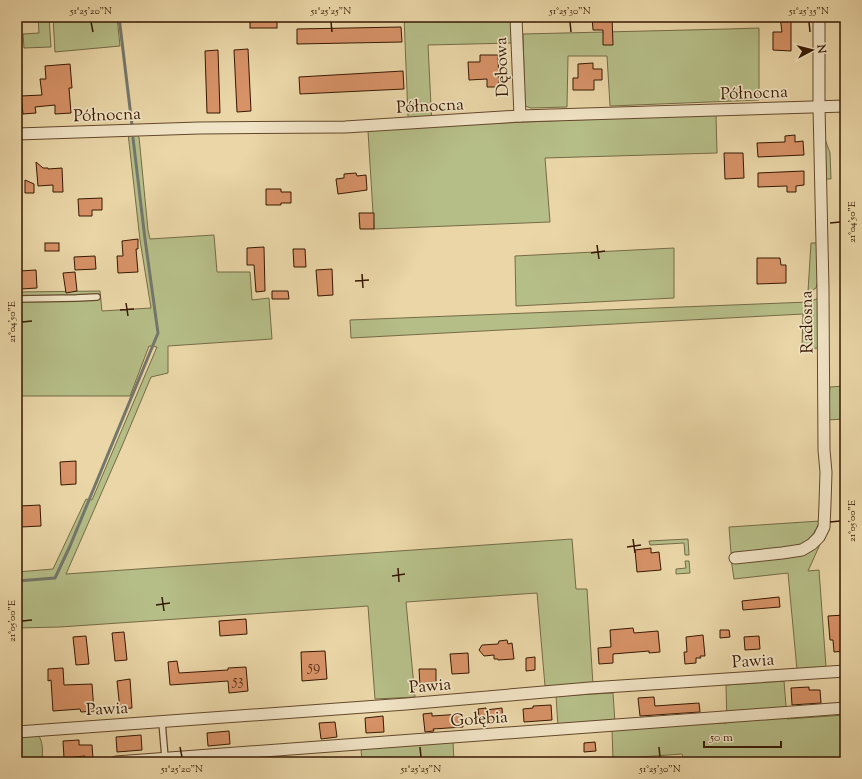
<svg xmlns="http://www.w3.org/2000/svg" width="862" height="779" font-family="'Sorts Mill Goudy',serif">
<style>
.green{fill:#b6be88;stroke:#766b45}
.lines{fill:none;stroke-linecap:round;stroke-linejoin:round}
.stream{stroke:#74776c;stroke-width:3}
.building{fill:#d79267;stroke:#371802}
.lane-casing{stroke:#64482b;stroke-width:8}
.street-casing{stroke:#64482b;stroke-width:13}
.lane{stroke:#f1e4c6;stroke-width:5.5}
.street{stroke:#f1e4c6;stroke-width:11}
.ticks{fill:none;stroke:#371802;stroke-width:1.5}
.labels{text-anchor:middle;stroke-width:3.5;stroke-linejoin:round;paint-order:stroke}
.number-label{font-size:15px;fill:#5f361b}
.street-label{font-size:17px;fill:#371802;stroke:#f1e4c6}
.neatline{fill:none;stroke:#371802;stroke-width:1.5}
.ticks-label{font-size:10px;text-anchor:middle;fill:#371802}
</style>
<rect width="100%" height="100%" fill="#ead6a7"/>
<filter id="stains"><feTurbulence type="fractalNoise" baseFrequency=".005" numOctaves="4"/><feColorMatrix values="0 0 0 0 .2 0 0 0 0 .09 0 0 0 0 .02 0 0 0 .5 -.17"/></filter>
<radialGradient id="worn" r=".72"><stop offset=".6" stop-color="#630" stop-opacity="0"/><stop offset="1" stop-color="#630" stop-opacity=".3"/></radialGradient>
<g class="green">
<path d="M38,17H49L51,47L24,48L23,34L39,33Z"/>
<path d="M53,17H117L120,46L55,52Z"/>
<path d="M404,17H512L513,43L428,45L432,126L716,114L717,153L545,158L550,222L374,229L368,131L409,128L408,116Z"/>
<path d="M759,28V100L610,106L607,56H568L567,107L531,108L525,106L523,34L728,29Z"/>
<path d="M128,133L137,135L139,137L148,230L150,239L214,235L217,272H250L252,300L269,298L272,339L168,346V373L151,377L122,446L66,574L572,539L576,589H587L593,685L545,686L537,593L406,602L415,697L375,699L368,606L60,627L17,628V572L53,569L86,499L92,500L157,347L149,346L130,396H19L17,399V292L100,291L102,311L151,308L140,240Z"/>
<path d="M825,139L830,153L831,179H826Z"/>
<path d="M811,243H817L818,280L816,288L813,290L808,291Z"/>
<path d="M674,248V298L516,306L515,256Z"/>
<path d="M819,298V348L802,349L803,314L351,338L350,320L809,302Z"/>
<path d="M845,386V419L827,420L830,387Z"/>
<path d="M820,521C815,533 810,539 799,546L731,553L729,527Z"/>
<path d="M688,539L689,555H685L684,543L650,545L649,541Z"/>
<path d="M822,540L808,571L819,570L826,667L797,670L788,573L734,579L731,559L797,555Z"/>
<path d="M685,561H689L690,573L676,574V569L686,568Z"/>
<path d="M784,681L787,719L845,715V762H685L682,754L613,759L612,729L680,723H727L726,685Z"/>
<path d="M613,693L615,723L558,727L556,696Z"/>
<path d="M38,735C43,741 43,752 42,760L38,762H17V737Z"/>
<path d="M453,741L454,762H362L361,749Z"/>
</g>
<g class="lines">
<g class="stream">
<path d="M119,17L132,125"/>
<path d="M17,581L55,578L70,546L158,333L145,239L133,138"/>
</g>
</g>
<g class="building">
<rect x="250" y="17" width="27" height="11"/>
<path d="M592,17H612L613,45H603V30H593Z"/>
<path d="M780,17H791V51L773,50V32H782Z"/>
<path d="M401,27L402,42L297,44V29Z"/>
<path d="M248,49L251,111L237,112L234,50Z"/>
<path d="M218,50L220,113H207L205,51Z"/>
<path d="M480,55H498L499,87H487V79L469,80L468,62H480Z"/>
<path d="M593,63V69H602V80H594V90H573V78H578V64Z"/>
<path d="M70,64L72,88H69L71,113L55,114V105L35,107L36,113L23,114L21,96L42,95L40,79H46L45,66Z"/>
<path d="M403,71L404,89L300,94L299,77Z"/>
<path d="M795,135V142L803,141L804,155L758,157L757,143L785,142V136Z"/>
<path d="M724,153H743L744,178L725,179Z"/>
<path d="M36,162L43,168H48V169L62,168L63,192H53V185L38,186Z"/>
<path d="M804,171V185L796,186V192H787V186L758,187V173Z"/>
<path d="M356,173L357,176L366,175L367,190L338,194L336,179L344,178V174Z"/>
<path d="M25,180L34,184V193H25Z"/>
<path d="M266,189H281V192H291V203H281V205H266Z"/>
<path d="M102,198V210H92V216H79L78,199Z"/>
<path d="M359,213H374V229H360Z"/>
<path d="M138,239V249H136L138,272L118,273L117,256H123L122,241Z"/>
<rect x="45" y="243" width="14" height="8"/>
<path d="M264,247L265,291L256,292L254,265H247V248Z"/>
<path d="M293,249H305L306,267H294Z"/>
<path d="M95,256L96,269L75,270L74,257Z"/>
<path d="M757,258H780L781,265H786V283L757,284Z"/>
<path d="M332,269L333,295L318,296L316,270Z"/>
<path d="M36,270L37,288L21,289L20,271Z"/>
<path d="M75,272L77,291L66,293L63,273Z"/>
<path d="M272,291H288L289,299H272Z"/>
<path d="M76,461V484L61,485L60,462Z"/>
<path d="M40,505L41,526L21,527L20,506Z"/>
<path d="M651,548V553L659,552L661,570L637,572L635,550Z"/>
<path d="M779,597L780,607L743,610L742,601Z"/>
<path d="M845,615V651L834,652L833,640H830L828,616Z"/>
<path d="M246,619L247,634L220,636L219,621Z"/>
<path d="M633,628L634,633L658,631L660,652L649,653V651L613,654V663L599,664L598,648L611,647L610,630Z"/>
<path d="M720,630H729L730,637L720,638Z"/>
<path d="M124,632L127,660L115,661L112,633Z"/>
<path d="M703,635L705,656H700L701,658H696V663L685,664L684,652H687L686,637Z"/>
<path d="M86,636L89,664L76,665L73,637Z"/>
<path d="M759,636L760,649L745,650L744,637Z"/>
<path d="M507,640L508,644L512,643L514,659L498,660V659H494V655L484,656L479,650L482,645L498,644L499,641Z"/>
<path d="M325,651L327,679L302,681L301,652Z"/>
<path d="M468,653L469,673L452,674L450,654Z"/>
<path d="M535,657V670L526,671V658Z"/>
<path d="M177,661L179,673L228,670V668L246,667L248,691L229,693L228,681L170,685L168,662Z"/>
<path d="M63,668L64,685L92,684L94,711L81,712L80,709L53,711L51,680L48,681V669Z"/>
<path d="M419,669H436V685H420Z"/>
<path d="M130,679L132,708L120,709L117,681Z"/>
<path d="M809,687V690H820L821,703L792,705L791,688Z"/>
<path d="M654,697L655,706L699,703L700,712L640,716L638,698Z"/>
<path d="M551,705L552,720L524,722L523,709L533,708V706Z"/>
<path d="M486,708V710L502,708L503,722L480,724L478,709Z"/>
<path d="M432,713V716L462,714L463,727L433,729L434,731L425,732L423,714Z"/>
<path d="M383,716L384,732L366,733L365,718Z"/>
<path d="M335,722L337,737L321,739L319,723Z"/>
<path d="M229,731L230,744L208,746L207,733Z"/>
<path d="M141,735L142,750L117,752L116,737Z"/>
<path d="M79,740V745H92L93,759L85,760V756L64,758L63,741Z"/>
<path d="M595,742L596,751L584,752V743Z"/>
</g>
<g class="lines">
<defs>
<g id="lane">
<path d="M17,299L76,298L97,297"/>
<path d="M162,722L165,758"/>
</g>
<g id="street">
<path d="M516,17L520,116"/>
<path d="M17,134L199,128L345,127L520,116L845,106"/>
<path d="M735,558L782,553L802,550L812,544L819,537L824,527L825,504L826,472L824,450L823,289L819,107V17"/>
<path d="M17,732L406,704L590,688L845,671"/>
<path d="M116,762L845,708"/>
</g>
</defs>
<use href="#lane" class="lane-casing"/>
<use href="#street" class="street-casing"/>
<use href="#lane" class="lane"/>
<use href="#street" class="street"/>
</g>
<path class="ticks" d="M91,22L93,32M331,22L332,32M570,22L571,32M809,22L810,32M830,223L840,222M597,245L599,259M591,253L605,251M362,274L363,288M355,281L369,280M126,303L128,316M120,310L134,309M22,322L32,321M830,522L840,521M633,539L635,553M627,547L641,545M398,568L399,582M392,576L405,574M162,597L164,611M156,605L170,603M22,621L32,620M180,747L182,757M420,747L421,757M659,747L660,757"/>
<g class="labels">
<g class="number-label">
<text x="314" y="671">59</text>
<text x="238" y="685">53</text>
</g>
<g class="street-label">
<text transform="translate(501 67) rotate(-92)" y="6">Dębowa</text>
<text transform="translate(754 92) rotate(-2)" y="6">Północna</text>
<text transform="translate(430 105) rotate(-3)" y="6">Północna</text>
<text transform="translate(107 114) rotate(-2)" y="6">Północna</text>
<text transform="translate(806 322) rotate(-91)" y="6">Radosna</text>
<text transform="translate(753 660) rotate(-4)" y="6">Pawia</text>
<text transform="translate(430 685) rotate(-5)" y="6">Pawia</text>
<text transform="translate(107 708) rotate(-3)" y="6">Pawia</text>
<text transform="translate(479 718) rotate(-4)" y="6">Gołębia</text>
</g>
</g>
<rect width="862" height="779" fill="none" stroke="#ead6a7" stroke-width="44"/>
<g transform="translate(812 50) rotate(83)" stroke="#f1e4c6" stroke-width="3" paint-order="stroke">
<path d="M0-3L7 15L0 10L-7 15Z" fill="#371802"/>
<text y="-6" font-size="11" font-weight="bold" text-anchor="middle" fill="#371802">N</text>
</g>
<path d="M704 741v6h77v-6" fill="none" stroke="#371802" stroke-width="2"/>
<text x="710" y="741" font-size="12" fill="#371802" stroke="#f1e4c6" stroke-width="3" paint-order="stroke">50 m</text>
<rect x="22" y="22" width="818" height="735" class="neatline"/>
<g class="ticks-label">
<text x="91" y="14">51°25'20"N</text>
<text x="331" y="14">51°25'25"N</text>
<text x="570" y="14">51°25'30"N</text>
<text x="809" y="14">51°25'35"N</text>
<text transform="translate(851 222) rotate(-90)" y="4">21°04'50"E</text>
<text transform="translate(11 322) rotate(-90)" y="4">21°04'50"E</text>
<text transform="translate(851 521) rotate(-90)" y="4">21°05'00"E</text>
<text transform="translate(11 621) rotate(-90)" y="4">21°05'00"E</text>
<text x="182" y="772">51°25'20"N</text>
<text x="421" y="772">51°25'25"N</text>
<text x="660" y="772">51°25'30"N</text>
</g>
<rect width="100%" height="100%" filter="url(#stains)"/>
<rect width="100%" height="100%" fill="url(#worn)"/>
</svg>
